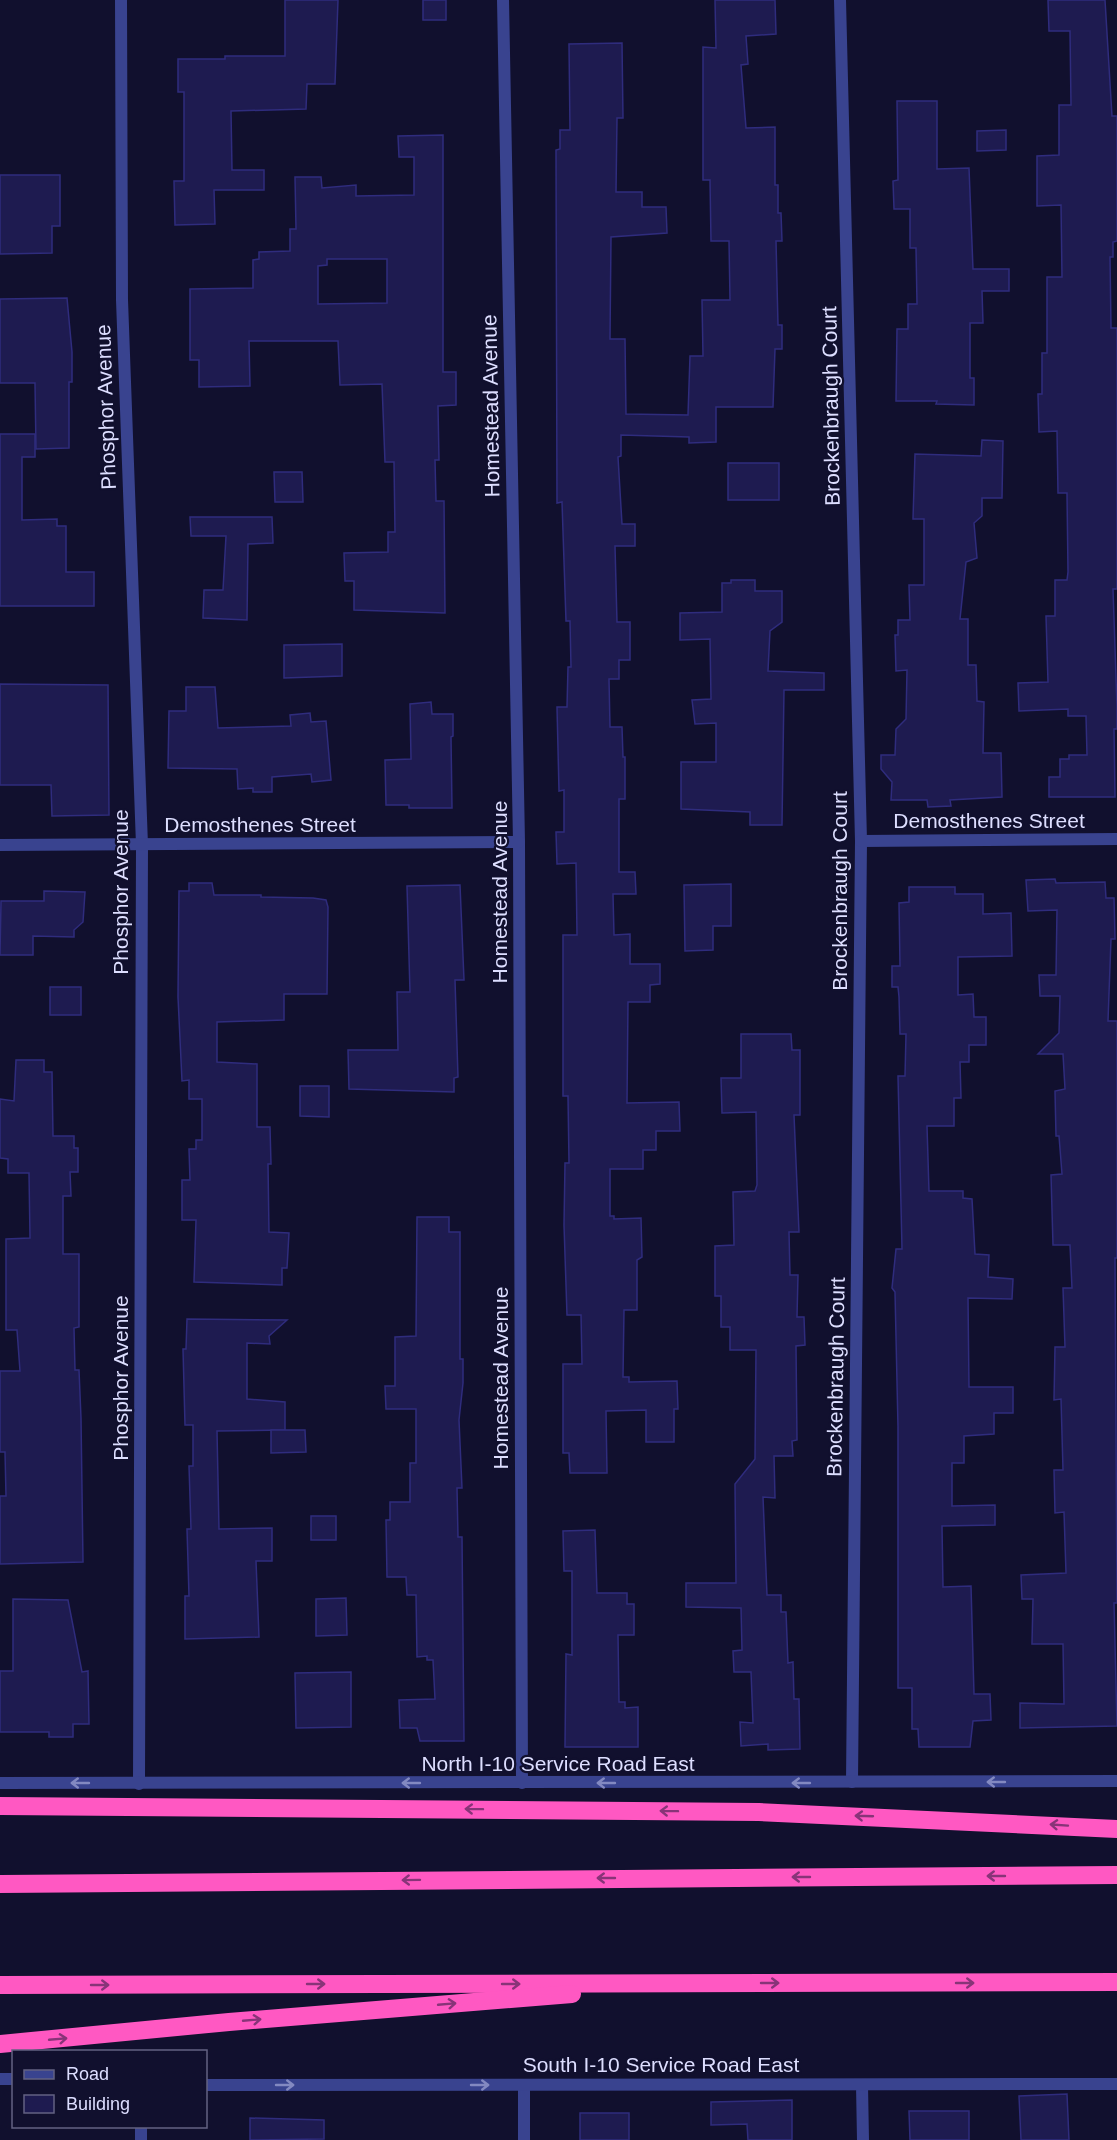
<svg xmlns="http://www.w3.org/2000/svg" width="1117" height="2140" font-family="Helvetica,sans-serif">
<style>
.building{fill:#1e1b50;stroke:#2f2c7d;stroke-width:1.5;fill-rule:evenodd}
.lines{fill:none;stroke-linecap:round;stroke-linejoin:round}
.minor{stroke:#39438f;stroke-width:12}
.tertiary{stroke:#39438f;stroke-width:12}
.motorway{stroke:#ff58c2;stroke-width:18}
.oneway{stroke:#8389c1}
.oneway2{stroke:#883478}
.labels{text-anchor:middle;stroke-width:4.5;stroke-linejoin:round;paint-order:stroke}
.street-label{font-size:21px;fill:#dddeff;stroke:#11102e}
</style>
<rect width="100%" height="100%" fill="#11102e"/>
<g class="building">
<path d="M285,0H338L335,84H307L306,109L231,111L232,170H264V190H214L215,224L175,225L174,181H184V92H178V59H225V56H285Z"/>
<rect x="423" y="0" width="23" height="20"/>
<path d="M715,0H775L776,34L746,36L748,64L741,65L746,128L775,127V185H778V213H781L782,241H776L778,325H782V349H775L773,407H716V442L689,443V437L621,435V456L618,457L622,524H635V546H615L617,622H630V660H619V679H609L610,727H622L623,757H625V799H619V872H635L636,894H613L614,935L630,934V964H660V984L650,985V1002H628L627,1103L679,1102L680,1131H656V1150H643V1169H610V1216H614V1219L641,1218L642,1257L637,1260V1310H624L623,1377H629V1382L677,1381L678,1409H674V1442H646V1410L606,1411L607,1473H570L569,1453H563V1364H582L581,1315H567L564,1225L565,1163H569L568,1096H563V935H577L576,863L557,864L556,832H564V790L559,791L557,707H567L568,667H571L570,621H566L562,502L557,503L556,150L560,149V130H570L569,44L622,43L623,118H617L616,192H642V207H666L667,233L611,237L610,339H625L626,414L688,415L690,356H703L702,300H730L729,241H711L710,180H703V47L716,48Z"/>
<path d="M1048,0H1105L1112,116H1117V241L1113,242V257H1110L1111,328H1117V589H1113L1117,707V729H1114L1115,797H1049V777H1060V759H1069V755H1087L1086,716H1068V709L1019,711L1018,683L1048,682L1046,616H1055V580H1067L1068,572L1067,493H1058L1057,431L1039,432L1038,394H1042V353H1047V277H1062L1061,205L1037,206V156L1059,155V105H1071L1070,31H1049Z"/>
<path d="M897,101H937V169L969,168L973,269H1009V291H982L983,323H970V378H974V405L936,404L937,401H896L897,329H908V304H917L916,248H910V209H894L893,181L898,180Z"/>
<path d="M1006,130V150L977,151V131Z"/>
<path d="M443,135V372H456V405L438,406L439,460H435L436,501H444L445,613L354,610V581H345L344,553L388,552V532H395L394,462H385L382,384L340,385L338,341H249L250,386L199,387V360H190V289L253,288V260L259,259V252L290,251V229H296L295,177H321L322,188L356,185V196L414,195V157H399L398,136ZM327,259H387V303L318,304V266L327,265Z"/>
<path d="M0,175H60V226H52V253L0,254Z"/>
<path d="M67,298L72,352V382H69V448L36,449L35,383H0V299Z"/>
<path d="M0,434H35V457H22V520L57,519V526H66V572H94V606H0Z"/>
<path d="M982,440L1003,441L1002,498H982V516L974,523L977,558L966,562L960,619H968V665H976L977,701L984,702L983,753H1001L1002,797L950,800L951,806L928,807L927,800H891L892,782L881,769V755H895L896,729L906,719L907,670L896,671L895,635H898V620H910L909,585H924V519H913L915,454L981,456Z"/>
<rect x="728" y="463" width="51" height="37"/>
<path d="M274,472H302L303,502H275Z"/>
<path d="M190,517H272L273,543L248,544L247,620L203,618L204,590H223L226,536H191Z"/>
<path d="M731,580H755V591H782V622L770,631L768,671L824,673V690H784L782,825H750V812L681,809V762H716V723L695,724L692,700L711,699L710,639L680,640V613L722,612V583H731Z"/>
<path d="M342,644V676L284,678V645Z"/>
<path d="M0,684L108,685L109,815L52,816L51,785H0Z"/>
<path d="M186,687H215L218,728L291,726L290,715L310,713L311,722L326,721L331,780L312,782L311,774L272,777V792H253V788L238,789L237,769L168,768L169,711H186Z"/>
<path d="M431,702L432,714H453V736L451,737L452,808H409V805H386L385,760L411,759L410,704Z"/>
<path d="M1055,879L1056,883L1105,882L1106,898H1114L1115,939H1111L1108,1021H1117V1258H1115L1117,1603H1114L1117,1726L1020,1728V1703L1064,1704L1063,1644H1032L1033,1599H1022L1021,1575L1066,1573L1064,1512L1055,1513L1054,1470H1063L1061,1399L1054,1400L1055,1347H1065L1063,1288H1072L1070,1245H1053L1051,1175L1062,1174L1059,1136H1056L1055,1091L1065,1089L1063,1054H1038L1059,1033L1060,996H1040L1039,975H1056L1057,910L1028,911L1026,880Z"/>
<path d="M189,883H212L214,895H261V897L313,898L326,900L328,907L327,994H284V1020L217,1022V1062L257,1064V1127H270L271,1164H268L269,1232L289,1233L287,1268H282V1285L194,1282L196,1220H182V1180H190L189,1149H196V1140H202V1099H189V1080L182,1081L178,997L179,891H189Z"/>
<path d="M731,884V926H713V950L685,951L684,885Z"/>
<path d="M460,885L464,980H455L458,1077L454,1078V1092L349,1089L348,1050H398L397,992H410L407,886Z"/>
<path d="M909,887H955V894H983V914L1011,913L1012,956L958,957V995L973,994L974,1017H986V1045H969V1062H960L961,1098H954V1126H927L929,1191H963V1198L972,1199L975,1254L989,1255L988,1277L1013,1279L1012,1299L968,1298L969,1387H1013V1413H994V1434L964,1436V1463H952V1506L995,1505V1525L942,1526L943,1587L971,1586L974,1694H990L991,1720L973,1721L970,1747H919L918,1729H912V1688H898V1427L895,1292L892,1288L896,1249H902L898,1076H905L906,1034H900L899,997L898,987H892V966H900L899,903L909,902Z"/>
<path d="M44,891L85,892L83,922L74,930V937L33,936V955H0L1,901H44Z"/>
<rect x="50" y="987" width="31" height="28"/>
<path d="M741,1034H791L792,1050H800V1115H794L799,1232H789L790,1275H798L797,1317H804L805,1345L796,1346L797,1440L792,1441L793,1456H774L775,1498L763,1497L767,1595H781V1612H786L788,1663L793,1662L794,1699H799L800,1749L768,1750V1744L741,1746L740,1722L753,1723L751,1672H734L733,1651L742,1650L741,1608L686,1607V1583H736L735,1484L755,1459L756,1350H730V1327H721V1296H715V1246L734,1245L733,1192L755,1191L757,1185L756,1112L722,1113L721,1078H741Z"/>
<path d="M16,1060H44V1072H52L53,1136H74V1148H78V1172H70L71,1196H63V1254H79V1327L74,1328L75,1370H79L81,1418L83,1562L0,1564V1496H6L5,1452H0V1371H20L17,1330H6V1239L30,1238L29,1173H8V1159L0,1158V1099L14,1101Z"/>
<path d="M300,1086H329V1117L300,1116Z"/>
<path d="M417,1217H449V1232H460V1359H463V1383L459,1420L462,1488H457L458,1537H462L464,1741H420L417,1728H400L399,1700L435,1699L433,1660H427V1656L417,1657L416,1595H407L406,1577H387L386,1520H390V1502H410V1463H416V1409H386L385,1386H395V1337L416,1336Z"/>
<path d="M187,1319L287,1320L269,1336L270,1344L247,1343V1399L285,1402V1430L217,1431L219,1529L272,1528V1561H256L259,1637L185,1639V1596H189L187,1529H191L189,1466H193V1425H185L183,1349H186Z"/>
<path d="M271,1430H305L306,1452L271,1453Z"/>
<rect x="311" y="1516" width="25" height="24"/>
<path d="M595,1530L597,1593H627V1604H634V1635H618L619,1702H625V1708L638,1707V1747H565L566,1654L572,1655V1571H564L563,1531Z"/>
<path d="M346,1598L347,1635L316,1636V1599Z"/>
<path d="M13,1599L68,1600L82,1672L88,1671L89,1724H73V1737H49V1732H0V1671H13Z"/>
<path d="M351,1672V1727L296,1728L295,1673Z"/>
<path d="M1067,2094L1069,2140H1021L1019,2096Z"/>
<path d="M792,2100V2140H748L747,2124L711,2125V2102Z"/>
<path d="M909,2111H969V2140H910Z"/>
<rect x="580" y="2113" width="49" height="27"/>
<path d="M250,2118L324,2120V2139L250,2140Z"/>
</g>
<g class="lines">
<g class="minor">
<path d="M121,0L122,300L142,845L139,1784"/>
<path d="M503,0L519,842L522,1783"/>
<path d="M840,0L861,841L852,1782"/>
<path d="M861,841L1117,839"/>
<path d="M0,845L519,842"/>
<path d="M524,2085V2140"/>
<path d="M862,2085L863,2140"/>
<path d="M141,2126V2140"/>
</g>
<g class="tertiary">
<path d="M0,1783L1117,1781"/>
<path d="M0,2079H14"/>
<path d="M206,2085L1117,2084"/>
</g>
<g class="motorway">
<path d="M0,1806L759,1812L1117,1829"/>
<path d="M0,1884L1117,1875"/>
<path d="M0,1985L1117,1982"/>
<path d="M0,2044L229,2022L572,1994"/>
</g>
</g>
<defs><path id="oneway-shaft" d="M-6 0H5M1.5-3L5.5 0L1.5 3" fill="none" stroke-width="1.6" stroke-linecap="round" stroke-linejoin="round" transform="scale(1.5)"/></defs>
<g class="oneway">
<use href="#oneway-shaft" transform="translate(996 1782) rotate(180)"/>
<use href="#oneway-shaft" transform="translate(80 1783) rotate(-180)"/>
<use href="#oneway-shaft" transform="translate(411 1783) rotate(180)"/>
<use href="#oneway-shaft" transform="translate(606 1783) rotate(180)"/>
<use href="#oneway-shaft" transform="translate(801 1783) rotate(180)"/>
<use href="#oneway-shaft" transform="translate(285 2085)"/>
<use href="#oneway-shaft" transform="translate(480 2085)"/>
</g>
<g class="oneway2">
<use href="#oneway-shaft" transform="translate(474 1809) rotate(-179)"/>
<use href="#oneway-shaft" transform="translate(669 1811) rotate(-179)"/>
<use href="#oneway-shaft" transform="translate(864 1816) rotate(-178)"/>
<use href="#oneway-shaft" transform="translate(1059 1825) rotate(-176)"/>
<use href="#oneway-shaft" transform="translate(996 1876) rotate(180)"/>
<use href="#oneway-shaft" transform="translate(801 1877) rotate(180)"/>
<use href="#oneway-shaft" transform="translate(606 1878) rotate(180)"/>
<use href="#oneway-shaft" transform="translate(411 1880) rotate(179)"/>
<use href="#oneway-shaft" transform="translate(770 1983)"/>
<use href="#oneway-shaft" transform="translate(965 1983)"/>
<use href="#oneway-shaft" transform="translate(316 1984)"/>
<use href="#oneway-shaft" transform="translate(511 1984)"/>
<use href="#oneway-shaft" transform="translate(100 1985)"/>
<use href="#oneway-shaft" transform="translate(447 2004) rotate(-5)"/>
<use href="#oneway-shaft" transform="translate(252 2020) rotate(-5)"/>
<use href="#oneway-shaft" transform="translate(58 2039) rotate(-5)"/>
</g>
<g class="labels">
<g class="street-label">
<text transform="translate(491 406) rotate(-91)" y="7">Homestead Avenue</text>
<text transform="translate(831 406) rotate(-91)" y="7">Brockenbraugh Court</text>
<text transform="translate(106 407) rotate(-92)" y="7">Phosphor Avenue</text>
<text x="989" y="828">Demosthenes Street</text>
<text x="260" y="832">Demosthenes Street</text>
<text transform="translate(840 891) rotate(-90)" y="7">Brockenbraugh Court</text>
<text transform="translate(121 892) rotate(-90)" y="7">Phosphor Avenue</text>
<text transform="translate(500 892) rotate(-90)" y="7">Homestead Avenue</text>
<text transform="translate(836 1377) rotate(-89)" y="7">Brockenbraugh Court</text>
<text transform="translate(121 1378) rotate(-90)" y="7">Phosphor Avenue</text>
<text transform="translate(501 1378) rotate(-90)" y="7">Homestead Avenue</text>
<text x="558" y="1771">North I-10 Service Road East</text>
<text x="661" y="2072">South I-10 Service Road East</text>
</g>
</g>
<rect x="12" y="2050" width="195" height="78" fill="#11102e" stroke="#636282" stroke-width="1.5"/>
<rect x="24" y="2070" width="30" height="9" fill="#39438f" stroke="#636282" stroke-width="1.5"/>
<text x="66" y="2080" font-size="18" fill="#dddeff">Road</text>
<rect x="24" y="2095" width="30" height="18" fill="#1e1b50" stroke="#636282" stroke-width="1.5"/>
<text x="66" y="2110" font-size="18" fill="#dddeff">Building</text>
</svg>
